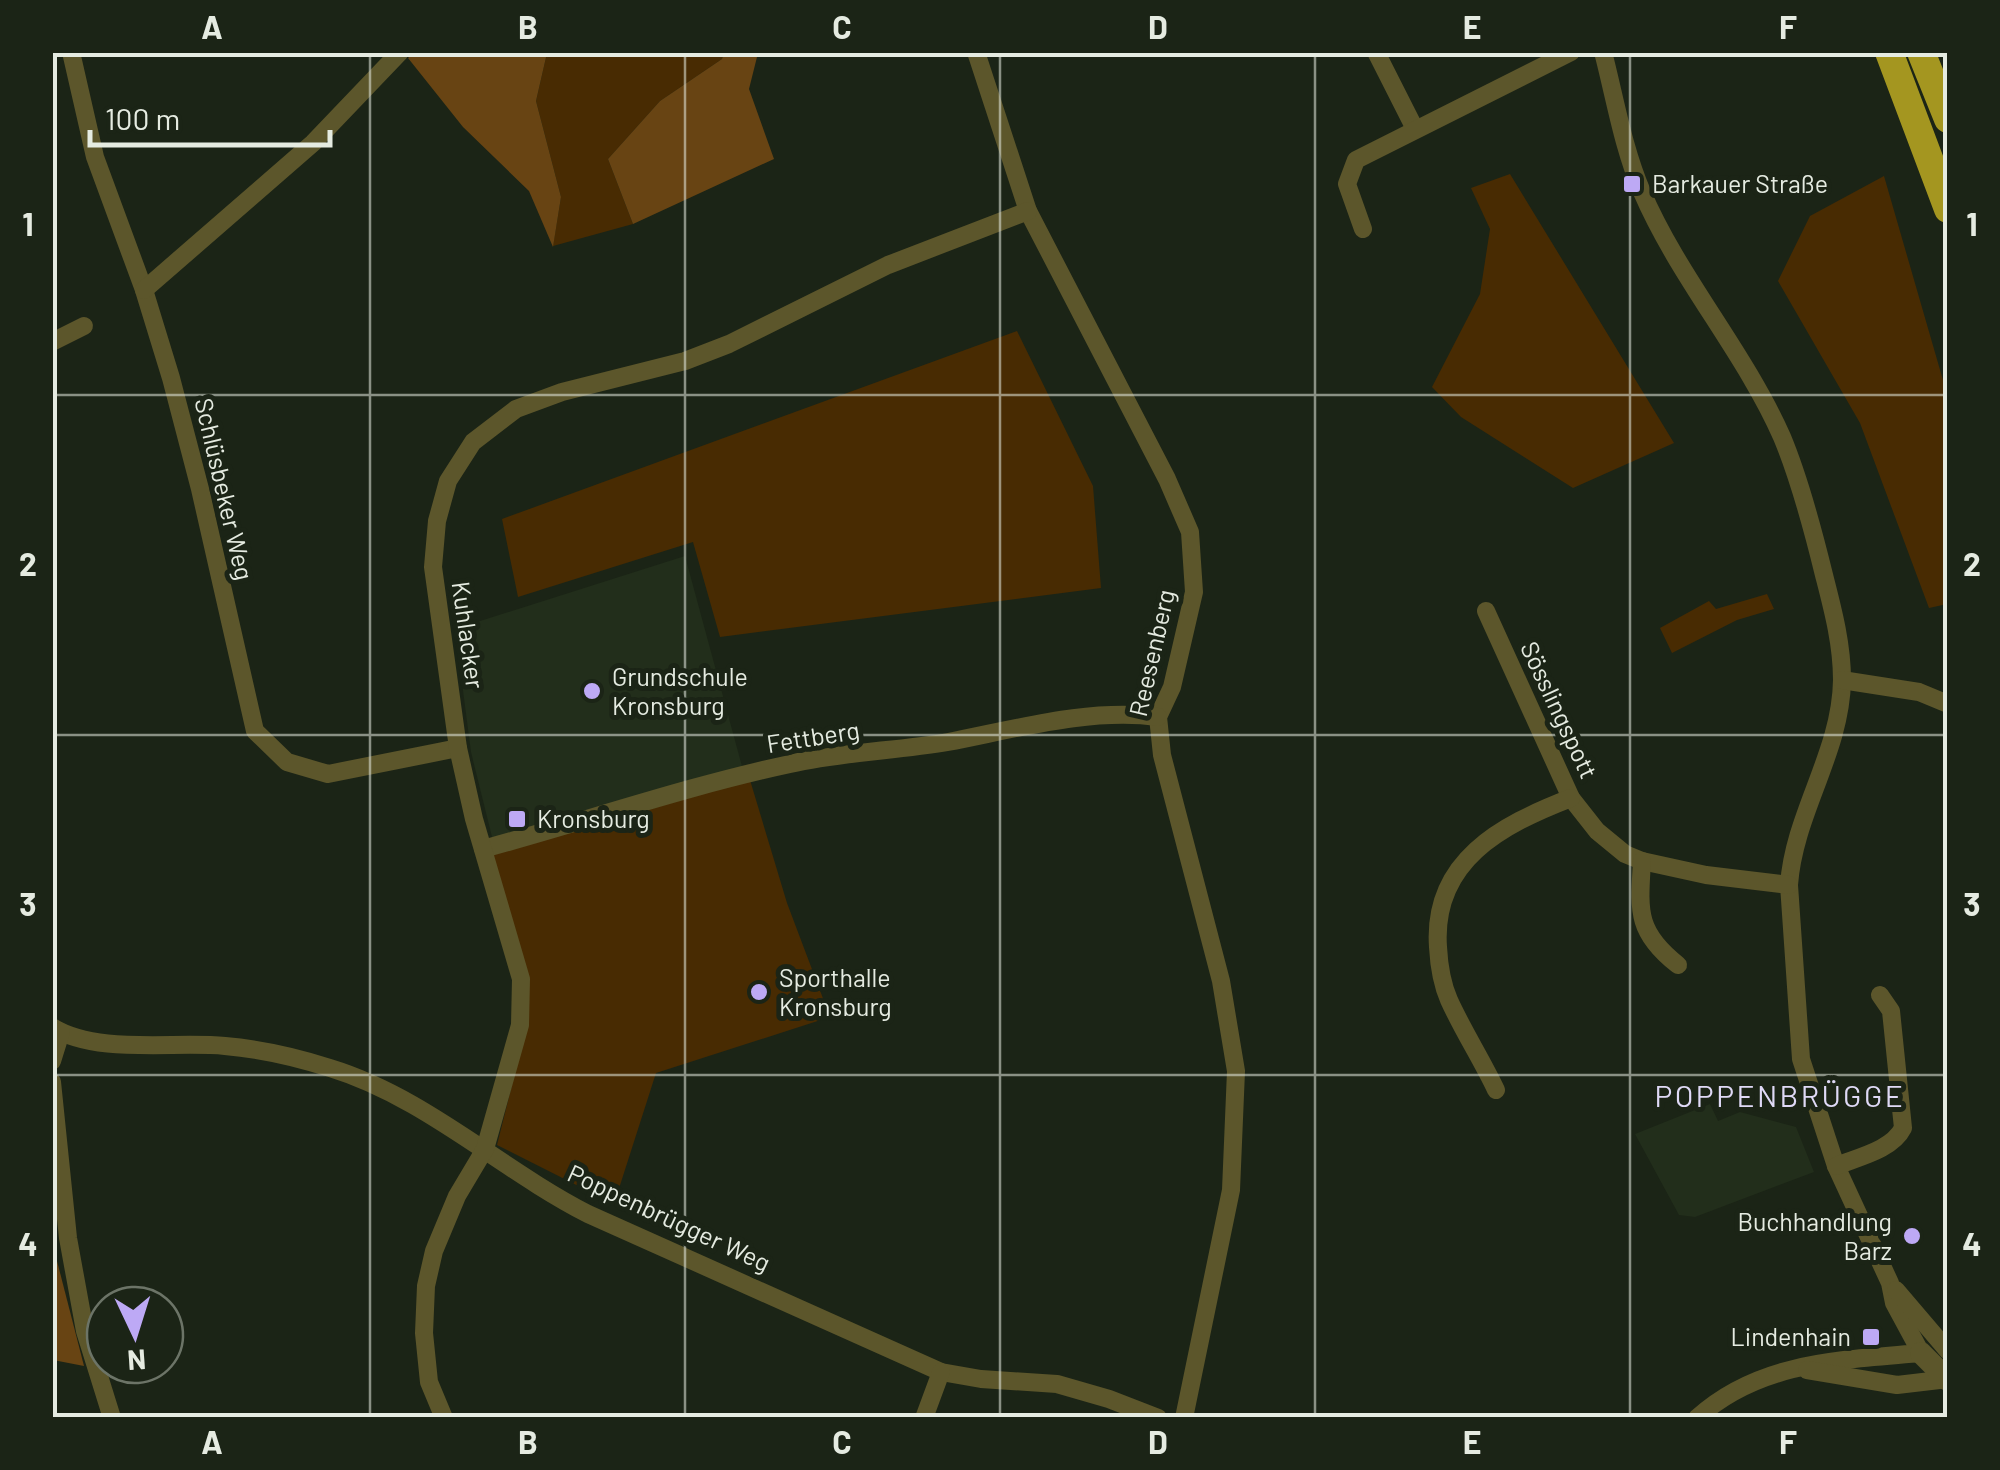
<svg xmlns="http://www.w3.org/2000/svg" width="2000" height="1470" font-family="Barlow,sans-serif">
<style>
.built{fill:#222e1b}
.green{fill:#482b02}
.forest{fill:#684413}
.lines{fill:none;stroke-linecap:round;stroke-linejoin:round}
.minor{stroke:#5c562b;stroke-width:18}
.tertiary{stroke:#5c562b;stroke-width:22}
.trunk{stroke:#a49620;stroke-width:28}
.grid{fill:none;stroke:#e5ebe1;stroke-width:2.5;stroke-opacity:0.55}
.poi-dot{fill:#bda9f5;stroke:#1b2416;stroke-width:4}
.labels{text-anchor:middle;stroke-width:10;stroke-linejoin:round;paint-order:stroke}
.poi-label{font-size:25px;fill:#e5ebe1;stroke:#1b2416;text-anchor:start}
.street-label{font-size:25px;fill:#e5ebe1;stroke:#1b2416}
.quarter-label{font-size:30px;letter-spacing:2.5px;fill:#dfd9f6;stroke:#1b2416}
.neatline{fill:none;stroke:#e5ebe1;stroke-width:4}
.grid-label{font-size:32px;text-anchor:middle;font-weight:bold;fill:#e5ebe1}
</style>
<rect width="100%" height="100%" fill="#1b2416"/>
<g class="built">
<path d="M685,556L743,770L493,841L471,752L455,629Z"/>
<path d="M1710,1104L1718,1121L1740,1112L1796,1127L1814,1172L1695,1217L1679,1215L1635,1134Z"/>
</g>
<g class="green">
<path d="M547,53H724L722,59L660,101L608,159L633,224L553,246L561,197L536,101Z"/>
<path d="M1510,174L1674,443L1573,488L1461,417L1432,387L1480,294L1490,229L1471,188Z"/>
<path d="M1884,176L1947,394V604L1929,608L1860,423L1778,281L1810,216Z"/>
<path d="M1017,331L1093,486L1101,588L720,637L693,542L518,597L502,519Z"/>
<path d="M1767,594L1774,609L1737,620L1672,653L1660,628L1709,601L1716,609Z"/>
<path d="M750,780L787,903L830,1017L656,1073L614,1204L497,1145L527,1025L493,855Z"/>
</g>
<g class="forest">
<path d="M414,52L547,53L536,101L561,197L553,247L529,191L463,127L408,58Z"/>
<path d="M724,53H758L749,89L774,159L633,224L608,159L660,101L722,59Z"/>
<path d="M57,1261L84,1366L53,1360L52,1262Z"/>
</g>
<g class="lines">
<g class="minor">
<path d="M71,52L95,157L144,290L171,378L200,489L255,731L287,762L328,774L458,748"/>
<path d="M976,52L1028,211L1167,479L1190,532L1194,592L1172,687L1158,717L1162,755L1221,981L1236,1071L1231,1190L1184,1418"/>
<path d="M1376,52L1415,129"/>
<path d="M1603,52C1615,98 1623,148 1642,192C1679,278 1744,351 1782,437C1800,480 1813,530 1824,575C1833,610 1842,644 1842,680C1841,753 1794,813 1789,885L1801,1059L1836,1166L1890,1283L1894,1303L1921,1353C1842,1360 1760,1361 1697,1418"/>
<path d="M1363,229L1347,184L1356,160L1571,52"/>
<path d="M144,290L313,143L400,52"/>
<path d="M52,342L84,326"/>
<path d="M1486,611L1571,798L1597,831L1625,854L1642,861L1706,875L1789,885"/>
<path d="M1842,680L1919,692L1948,704"/>
<path d="M483,849C586,821 687,786 790,764C842,752 896,751 948,742C1016,729 1089,708 1158,717"/>
<path d="M1642,861C1639,911 1636,932 1678,965"/>
<path d="M52,1027C97,1055 174,1041 225,1046C260,1049 296,1057 330,1068C425,1097 500,1169 588,1214L941,1372L981,1379L1057,1384L1109,1399L1158,1418"/>
<path d="M52,1061L61,1032"/>
<path d="M52,1082L68,1238L85,1331L112,1418"/>
<path d="M1496,1090C1482,1060 1463,1031 1449,1000C1442,984 1439,966 1438,947C1432,861 1501,825 1571,798"/>
<path d="M1836,1166C1858,1157 1892,1150 1903,1128L1891,1011L1880,995"/>
<path d="M1896,1290L1948,1351"/>
<path d="M1807,1370L1897,1385L1948,1379"/>
<path d="M444,1418L429,1382L424,1333L426,1286L434,1251L457,1196L485,1149L520,1025L521,979L474,819L458,748L433,567L437,521L448,481L473,442L516,409L562,392L685,361L729,344L888,265L1028,211"/>
<path d="M924,1418L941,1372"/>
</g>
<path class="tertiary" d="M1921,1353L1948,1380"/>
<g class="trunk">
<path d="M1889,52L1948,209"/>
<path d="M1921,52L1948,119"/>
</g>
</g>
<path class="grid" d="M370,52V1418M685,52V1418M1000,52V1418M1315,52V1418M1630,52V1418M52,395H1948M52,735H1948M52,1075H1948"/>
<g class="poi-dot">
<rect x="1622" y="174" width="20" height="20" rx="5"/>
<circle cx="592" cy="691" r="10"/>
<rect x="507" y="809" width="20" height="20" rx="5"/>
<circle cx="759" cy="992" r="10"/>
<circle cx="1912" cy="1236" r="10"/>
<rect x="1861" y="1327" width="20" height="20" rx="5"/>
</g>
<g class="labels">
<g class="poi-label">
<text x="1652" y="193">Barkauer Straße</text>
<text x="612" y="686">Grundschule<tspan x="612" dy="29">Kronsburg</tspan></text>
<text x="537" y="828">Kronsburg</text>
<text x="779" y="987">Sporthalle<tspan x="779" dy="29">Kronsburg</tspan></text>
<text x="1892" y="1231" text-anchor="end">Buchhandlung<tspan x="1892" dy="29">Barz</tspan></text>
<text x="1851" y="1346" text-anchor="end">Lindenhain</text>
</g>
<g class="street-label">
<text transform="translate(224 489) rotate(77)" y="9">Schlüsbeker Weg</text>
<text transform="translate(468 635) rotate(82)" y="9">Kuhlacker</text>
<text transform="translate(1152 653) rotate(-77)" y="9">Reesenberg</text>
<text transform="translate(1559 710) rotate(65)" y="9">Sösslingspott</text>
<text transform="translate(813 737) rotate(-9)" y="9">Fettberg</text>
<text transform="translate(669 1218) rotate(25)" y="9">Poppenbrügger Weg</text>
</g>
<g class="quarter-label">
<text x="1780" y="1107">POPPENBRÜGGE</text>
</g>
</g>
<rect width="2000" height="1470" fill="none" stroke="#1b2416" stroke-width="110"/>
<g transform="translate(135 1335) rotate(176)"><circle r="48" fill="#1b2416" stroke="#6c7467" stroke-width="2.5"/>
<path d="M0-8L18 38L0 25L-18 38Z" fill="#bda9f5"/>
<text y="-15" font-size="28" font-weight="bold" text-anchor="middle" fill="#e5ebe1">N</text>
</g>
<path d="M90 130v15h240v-15" fill="none" stroke="#e5ebe1" stroke-width="5"/>
<text x="105" y="130" font-size="30" fill="#e5ebe1" stroke="#1b2416" stroke-width="8" paint-order="stroke">100 m</text>
<rect x="55" y="55" width="1890" height="1360" class="neatline"/>
<g class="grid-label">
<text x="212" y="39">A</text>
<text x="528" y="39">B</text>
<text x="842" y="39">C</text>
<text x="1158" y="39">D</text>
<text x="1472" y="39">E</text>
<text x="1788" y="39">F</text>
<text x="28" y="236">1</text>
<text x="1972" y="236">1</text>
<text x="28" y="576">2</text>
<text x="1972" y="576">2</text>
<text x="28" y="916">3</text>
<text x="1972" y="916">3</text>
<text x="28" y="1256">4</text>
<text x="1972" y="1256">4</text>
<text x="212" y="1454">A</text>
<text x="528" y="1454">B</text>
<text x="842" y="1454">C</text>
<text x="1158" y="1454">D</text>
<text x="1472" y="1454">E</text>
<text x="1788" y="1454">F</text>
</g>
</svg>
